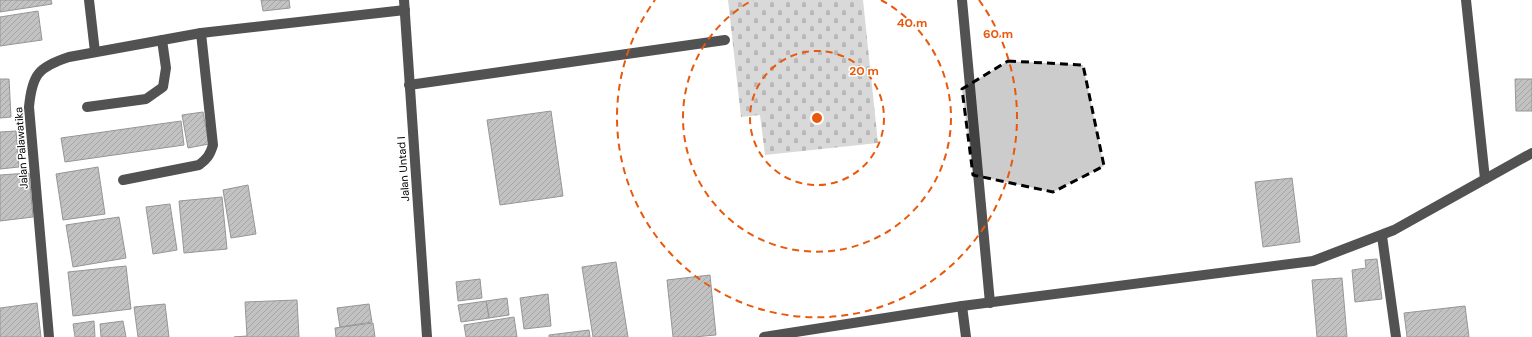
<svg xmlns="http://www.w3.org/2000/svg" width="1532" height="337" font-family="'DM Sans',sans-serif">
<style>
.cemetery{fill:url(#cemetery-stones)}
.building{fill:url(#building-hatch);stroke:#969696}
.lines{fill:none;stroke-linecap:round;stroke-linejoin:round}
.minor{stroke:#525252;stroke-width:10}
.marked{fill:#000;fill-opacity:0.2;stroke:#000;stroke-width:3;stroke-dasharray:8 5;stroke-linejoin:round}
.ring{fill:none;stroke:#e8590c;stroke-width:2;stroke-dasharray:7 5}
.labels{text-anchor:middle;stroke-width:3;stroke-linejoin:round;paint-order:stroke}
.street-label{font-size:11px;fill:#000;stroke:#fff}
.centre{fill:#e8590c;stroke:#fff;stroke-width:2}
.ring-label{font-size:12px;text-anchor:middle;font-weight:bold;fill:#e8590c;stroke:#fff;stroke-width:3;stroke-linejoin:round;paint-order:stroke}
</style>
<defs>
<pattern id="cemetery-stones" width="16" height="16" patternUnits="userSpaceOnUse"><rect width="16" height="16" fill="#d9d9d9"/><path d="M2 7V4a2 2 0 0 1 4 0v3zM10 15v-3a2 2 0 0 1 4 0v3z" fill="#b8b8b8"/></pattern>
<pattern id="building-hatch" width="6" height="6" patternUnits="userSpaceOnUse"><rect width="6" height="6" fill="#c2c2c2"/><path d="M-1 1l2-2M0 6l6-6M5 7l2-2" fill="none" stroke="#a5a5a5"/></pattern>
</defs>
<rect width="100%" height="100%" fill="#fff"/>
<path class="cemetery" d="M728,0H863L878,143L765,155L760,115L741,117Z"/>
<g class="building">
<path d="M0,0H51L52,4L0,12Z"/>
<path d="M261,0H289L290,8L263,11Z"/>
<path d="M38,11L42,40L0,46V17Z"/>
<path d="M0,79H9L11,117L0,118Z"/>
<path d="M1515,79H1532V111H1516Z"/>
<path d="M551,111L563,196L500,205L487,120Z"/>
<path d="M203,112L209,144L188,148L182,115Z"/>
<path d="M181,121L184,145L65,162L61,138Z"/>
<path d="M16,131L19,167L0,169V132Z"/>
<path d="M98,167L105,214L63,220L56,174Z"/>
<path d="M29,173L33,217L0,221V175Z"/>
<path d="M1292,178L1300,242L1263,247L1255,182Z"/>
<path d="M248,185L256,234L231,238L223,190Z"/>
<path d="M222,197L227,249L184,253L179,201Z"/>
<path d="M170,204L177,250L153,254L146,207Z"/>
<path d="M119,217L126,258L73,267L66,225Z"/>
<path d="M1377,259L1382,299L1355,302L1352,270L1366,268L1365,260Z"/>
<path d="M616,262L628,337H593L582,267Z"/>
<path d="M126,266L131,309L73,316L68,272Z"/>
<path d="M710,275L716,335L694,337H673L667,280Z"/>
<path d="M1342,278L1347,337H1317L1312,280Z"/>
<path d="M480,279L482,298L458,301L456,282Z"/>
<path d="M548,294L551,326L524,329L520,298Z"/>
<path d="M507,298L509,315L489,318L486,301Z"/>
<path d="M297,300L299,337H234L247,336L245,302Z"/>
<path d="M486,301L489,318L461,322L458,305Z"/>
<path d="M37,303L41,337H0V308Z"/>
<path d="M165,304L169,337H138L134,307Z"/>
<path d="M369,304L372,322L340,327L337,308Z"/>
<path d="M1465,306L1469,337H1407L1404,313Z"/>
<path d="M514,317L517,337H466L464,325Z"/>
<path d="M94,321L95,337H75L73,324Z"/>
<path d="M123,321L126,337H101L100,324Z"/>
<path d="M373,323L375,337H336L335,328Z"/>
<path d="M589,330L590,337H549V335Z"/>
</g>
<g class="lines">
<g class="minor">
<path d="M89,0L95,52"/>
<path d="M404,0L427,337"/>
<path d="M962,0L990,303"/>
<path d="M1466,0L1485,179"/>
<path d="M409,85L725,40"/>
<path d="M87,107L146,99L163,87L166,68L162,40"/>
<path d="M123,180L199,165C207,159 210,155 213,145L201,33"/>
<path d="M1382,236L1396,337"/>
<path d="M962,306L966,337"/>
<path d="M49,337L29,107C32,75 38,67 69,57L201,33L405,10"/>
<path d="M764,337L962,306L1313,261L1394,230L1532,153"/>
</g>
</g>
<path class="marked" d="M1008,61L1083,65L1104,166L1053,192L973,175L962,89Z"/>
<g class="ring">
<circle cx="817" cy="118" r="67"/>
<path d="M881 0A134 134 0 1 1 753 0"/>
<path d="M979 0A200 200 0 1 1 655 0"/>
</g>
<g class="labels">
<g class="street-label">
<text transform="translate(21 148) rotate(-94)" y="4">Jalan Palawatika</text>
<text transform="translate(403 169) rotate(-94)" y="4">Jalan Untad I</text>
</g>
</g>
<circle cx="817" cy="118" r="6" class="centre"/>
<g class="ring-label">
<text x="912" y="27">40 m</text>
<text x="998" y="38">60 m</text>
<text x="864" y="75">20 m</text>
</g>
</svg>
